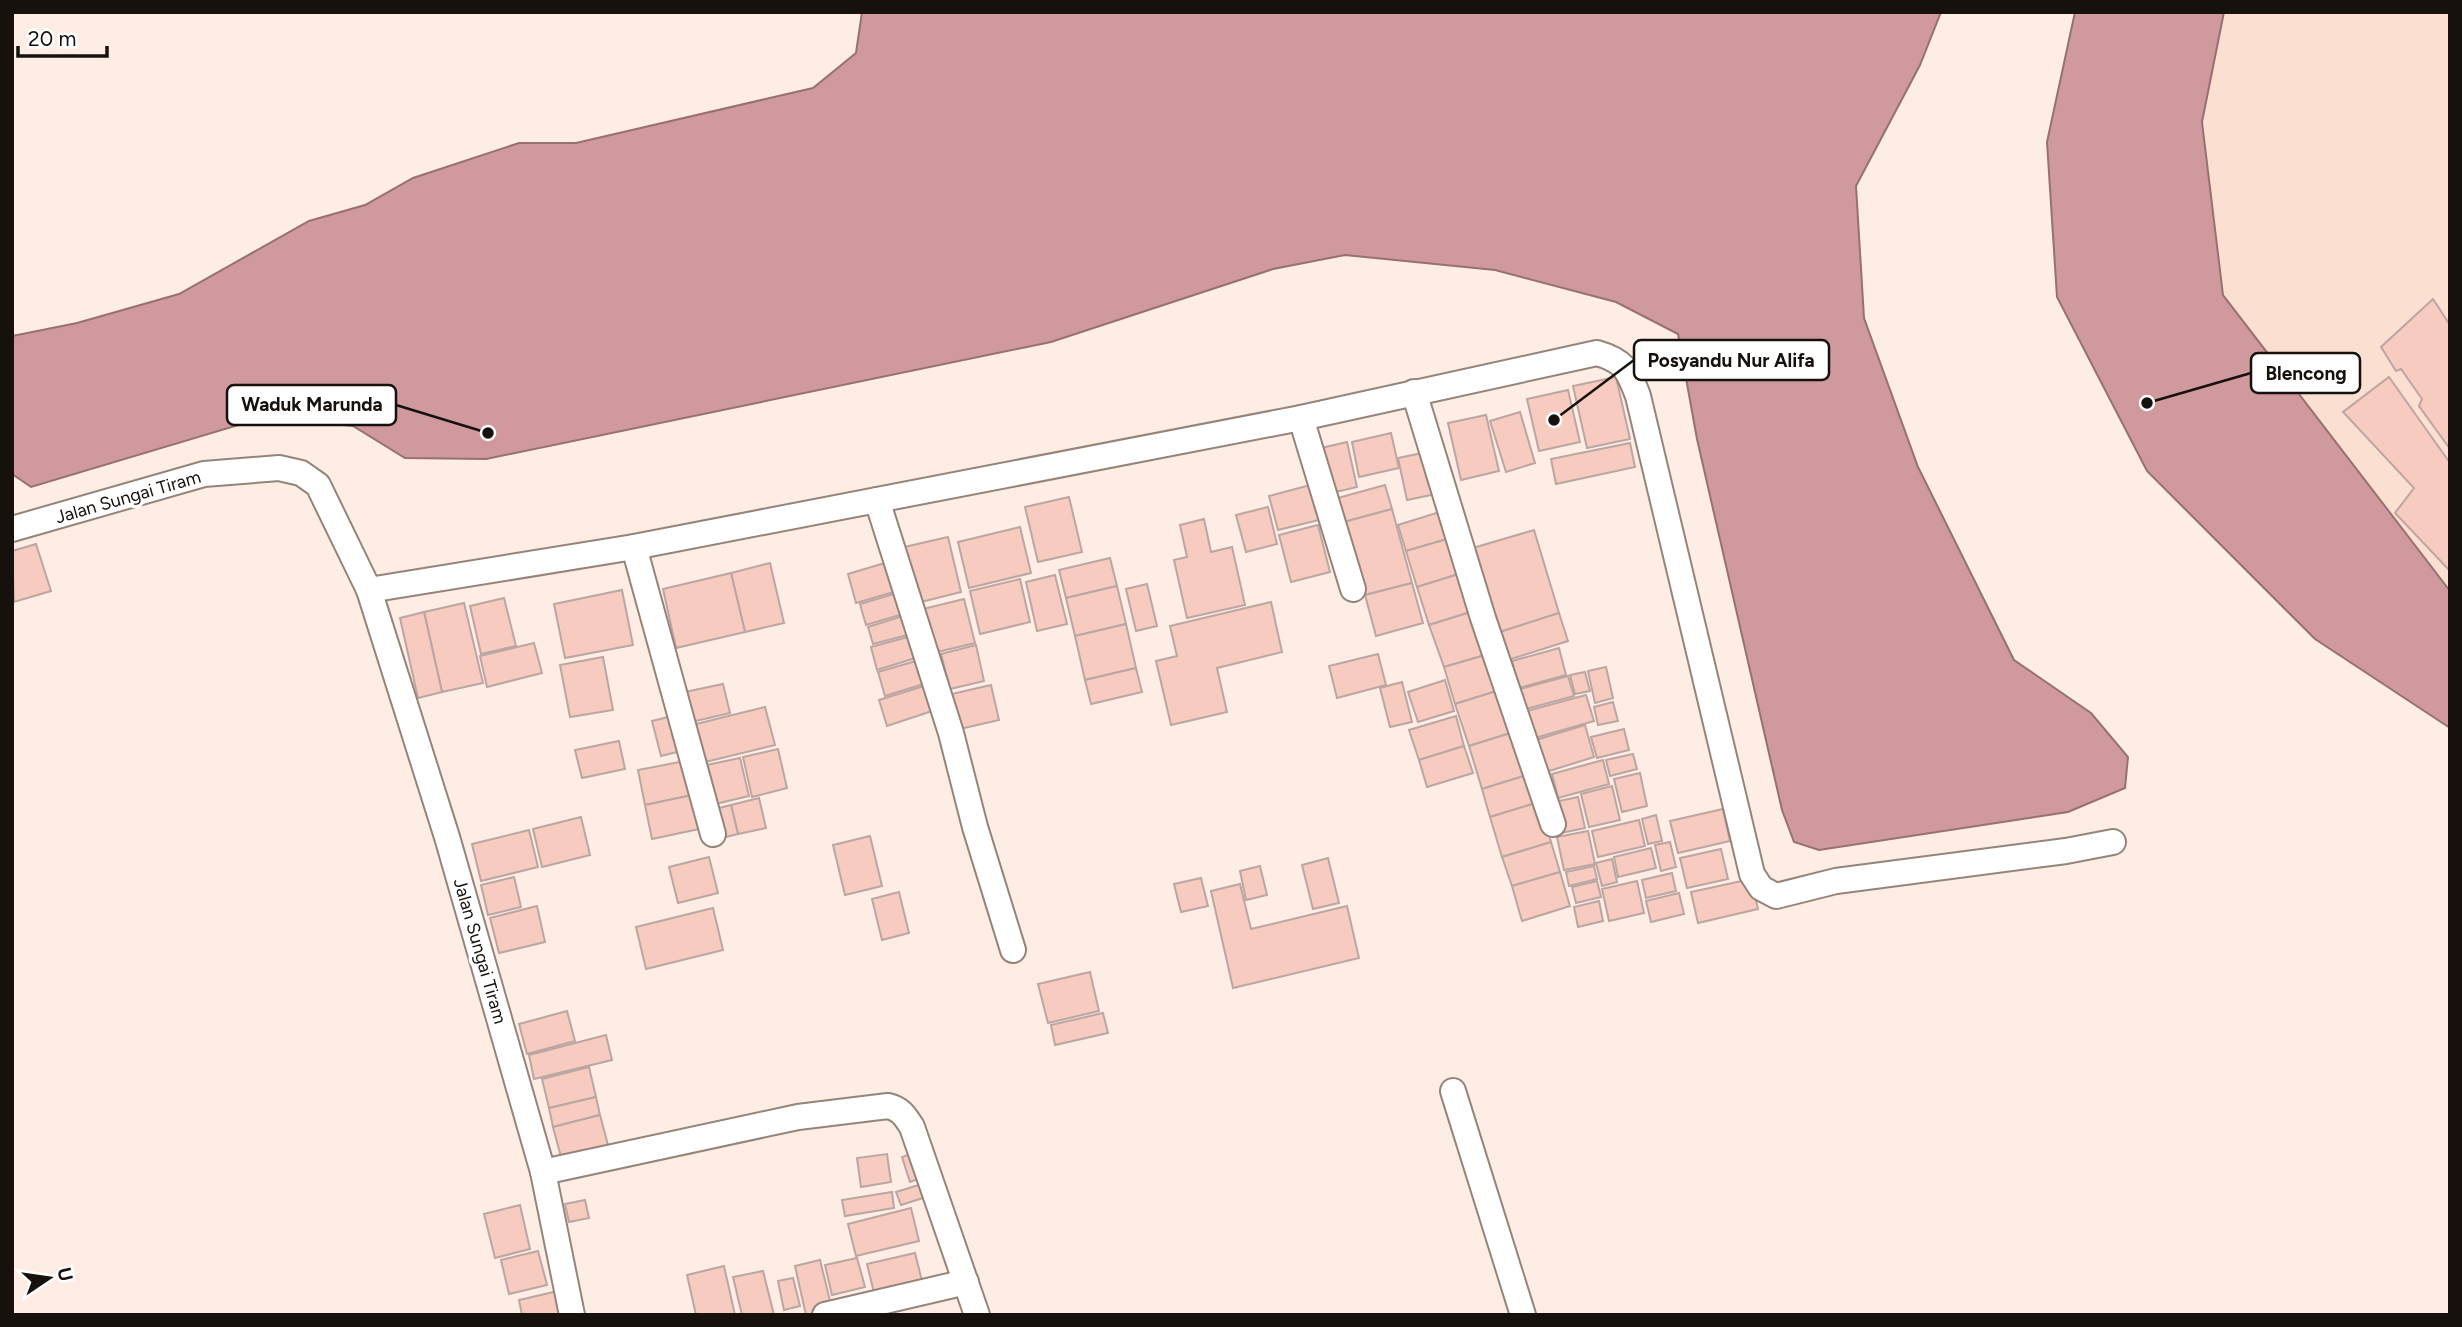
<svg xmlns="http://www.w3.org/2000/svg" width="2462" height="1327" font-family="Figtree,sans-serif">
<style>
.built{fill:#fbe0d1}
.water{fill:#d0999e;stroke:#987072;stroke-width:2}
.building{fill:#f8cbc1;stroke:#bba6a1;stroke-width:2}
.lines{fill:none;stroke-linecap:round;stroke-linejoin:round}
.minor-casing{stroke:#958479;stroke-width:28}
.minor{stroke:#fff;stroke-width:24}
.labels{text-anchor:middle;stroke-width:7;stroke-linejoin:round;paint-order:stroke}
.street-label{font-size:18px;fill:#17110d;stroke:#fff}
.leader{fill:none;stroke:#17110d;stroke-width:2.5}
.callout-dot{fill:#17110d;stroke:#fff;stroke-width:2.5}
.callout{fill:#fff;stroke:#17110d;stroke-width:2.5}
.callout-label{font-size:19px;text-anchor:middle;font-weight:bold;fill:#17110d}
</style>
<rect width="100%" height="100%" fill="#fdede4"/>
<path class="built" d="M2224,12H2450V591L2223,296L2202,122Z"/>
<g class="water">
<path d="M862,12H1941L1920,65L1856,186L1864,318L1918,467L2014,660L2091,713L2128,757L2125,788L2068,812L1819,850L1794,842L1782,810L1697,439L1678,334L1616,302L1495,270L1345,255L1273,269L1051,342L486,459L405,458L353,426L265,417L31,487L12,474V336L77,323L179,294L309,221L365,205L413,178L519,143H576L813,88L856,53Z"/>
<path d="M2075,12H2224L2202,122L2223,295L2450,591V728L2315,639L2147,471L2057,297L2047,142Z"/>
</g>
<g class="building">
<path d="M2433,299L2450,325V449L2419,406L2422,399L2401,369L2396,371L2381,347Z"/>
<path d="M1616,377L1630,439L1587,448L1573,386Z"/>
<path d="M2389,377L2450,463V571L2395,513L2414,488L2343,412Z"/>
<path d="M1568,390L1580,442L1539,451L1527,399Z"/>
<path d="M1520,412L1535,463L1506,472L1490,421Z"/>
<path d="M1486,415L1499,471L1461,480L1448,423Z"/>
<path d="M1391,433L1399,468L1359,477L1352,442Z"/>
<path d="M1347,442L1357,487L1327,494L1317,449Z"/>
<path d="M1630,443L1635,467L1556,484L1551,459Z"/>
<path d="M1427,452L1436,494L1407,500L1398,458Z"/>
<path d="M1318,483L1327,518L1278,530L1269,496Z"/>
<path d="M1385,485L1392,509L1344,522L1338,498Z"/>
<path d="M1069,497L1082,552L1038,562L1025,507Z"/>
<path d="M1268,507L1277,544L1246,552L1236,515Z"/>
<path d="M1392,509L1412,583L1365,595L1344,522Z"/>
<path d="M1446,510L1454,537L1406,551L1398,525Z"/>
<path d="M1204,519L1211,552L1232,547L1245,605L1187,618L1174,560L1187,557L1180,525Z"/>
<path d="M1318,525L1330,572L1291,582L1279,535Z"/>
<path d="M1020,527L1031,573L969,588L958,542Z"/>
<path d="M1534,530L1559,613L1500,632L1473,548Z"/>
<path d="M948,537L961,592L913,604L900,548Z"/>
<path d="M1454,537L1465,572L1417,587L1406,551Z"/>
<path d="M36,544L51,591L14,602L12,551Z"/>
<path d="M1110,558L1117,586L1066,598L1059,570Z"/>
<path d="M888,562L897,591L856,603L848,574Z"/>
<path d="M770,563L784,623L745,632L731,573Z"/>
<path d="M1465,572L1477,610L1429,625L1417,587Z"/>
<path d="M731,573L745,632L676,648L663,589Z"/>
<path d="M1055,575L1067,624L1037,631L1026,582Z"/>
<path d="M1020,579L1030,622L980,634L970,591Z"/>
<path d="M1412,583L1423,623L1376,636L1365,595Z"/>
<path d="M1147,584L1157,626L1136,631L1126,589Z"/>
<path d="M1117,586L1126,624L1075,636L1066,598Z"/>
<path d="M622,590L633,645L565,658L554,604Z"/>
<path d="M897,593L903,614L866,625L860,604Z"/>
<path d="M504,598L516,646L481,654L470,606Z"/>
<path d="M964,599L975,643L929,654L919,610Z"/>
<path d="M1271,602L1282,652L1217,668L1227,712L1171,725L1156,661L1177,656L1170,626Z"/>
<path d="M464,603L483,683L442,692L424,612Z"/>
<path d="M1477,610L1492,653L1444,667L1429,625Z"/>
<path d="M424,612L442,692L418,698L400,618Z"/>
<path d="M1559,613L1568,641L1508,660L1500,632Z"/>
<path d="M906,615L911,634L873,644L868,627Z"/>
<path d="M1126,624L1136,668L1085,680L1075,636Z"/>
<path d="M915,635L922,656L877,670L871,647Z"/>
<path d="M534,643L542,673L487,687L480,656Z"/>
<path d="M976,645L984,681L950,689L941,654Z"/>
<path d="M1559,648L1566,675L1519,688L1512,661Z"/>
<path d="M1492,653L1503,689L1455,704L1444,667Z"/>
<path d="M1378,654L1386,685L1337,698L1329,666Z"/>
<path d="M603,657L613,710L570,717L560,665Z"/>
<path d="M923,659L930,682L885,696L878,672Z"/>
<path d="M1606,667L1613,698L1595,703L1588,671Z"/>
<path d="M1136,668L1142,692L1091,704L1085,680Z"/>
<path d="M1585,672L1590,691L1575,694L1570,675Z"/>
<path d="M1568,676L1574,696L1522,710L1517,690Z"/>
<path d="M1445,680L1454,711L1418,722L1408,692Z"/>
<path d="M1402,682L1412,722L1390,727L1380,688Z"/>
<path d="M723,684L730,713L687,723L680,693Z"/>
<path d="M927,685L935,710L887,726L879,700Z"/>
<path d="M991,685L999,720L951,731L943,696Z"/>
<path d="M1503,689L1517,731L1469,746L1455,704Z"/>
<path d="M1586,695L1594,721L1535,738L1527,711Z"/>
<path d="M1613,702L1618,721L1598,725L1594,707Z"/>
<path d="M765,707L775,745L697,764L688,726Z"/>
<path d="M676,715L685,750L661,756L652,721Z"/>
<path d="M1456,716L1464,746L1419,760L1409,730Z"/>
<path d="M1585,725L1594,757L1546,772L1536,740Z"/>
<path d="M1624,729L1629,750L1597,758L1591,737Z"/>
<path d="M1517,731L1530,774L1482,789L1469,746Z"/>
<path d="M619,741L625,769L582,778L575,750Z"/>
<path d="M1464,746L1473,773L1427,787L1419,760Z"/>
<path d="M778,749L787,788L752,797L743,757Z"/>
<path d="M1633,754L1637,769L1610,776L1606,760Z"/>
<path d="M740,758L749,796L711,805L702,766Z"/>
<path d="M690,760L697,794L645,805L638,770Z"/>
<path d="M1603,760L1609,784L1558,798L1552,774Z"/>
<path d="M1640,773L1647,806L1622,812L1614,779Z"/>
<path d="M1530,774L1539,802L1490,817L1482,789Z"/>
<path d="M1612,786L1620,820L1589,827L1581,794Z"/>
<path d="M697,794L704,828L652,839L645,805Z"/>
<path d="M1578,797L1585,828L1561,833L1554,802Z"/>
<path d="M759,798L766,828L738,834L731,805Z"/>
<path d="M1539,802L1551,842L1502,857L1490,817Z"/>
<path d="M731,805L738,834L718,839L711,810Z"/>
<path d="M1723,809L1730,841L1678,853L1670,821Z"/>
<path d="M1656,815L1662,841L1648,844L1642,819Z"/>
<path d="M581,817L590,855L542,867L533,829Z"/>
<path d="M1639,820L1645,846L1598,857L1592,831Z"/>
<path d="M529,830L538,867L481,881L472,844Z"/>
<path d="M1588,831L1595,864L1564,870L1557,837Z"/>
<path d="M870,836L882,886L845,895L833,845Z"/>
<path d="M1551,842L1560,872L1512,886L1502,857Z"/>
<path d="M1670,842L1676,867L1661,871L1655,845Z"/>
<path d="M1651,848L1656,868L1618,877L1614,857Z"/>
<path d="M1721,849L1728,879L1687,888L1680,858Z"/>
<path d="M709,857L718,893L678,903L669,867Z"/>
<path d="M1328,858L1339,903L1313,909L1302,865Z"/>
<path d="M1612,859L1617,882L1602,886L1596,863Z"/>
<path d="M1260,866L1267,895L1246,900L1240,871Z"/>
<path d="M1594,866L1597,879L1569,886L1566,872Z"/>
<path d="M1560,872L1570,906L1522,921L1512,886Z"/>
<path d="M1672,873L1676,891L1646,898L1642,880Z"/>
<path d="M514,877L521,907L488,915L481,885Z"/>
<path d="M1201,878L1208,906L1181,912L1174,884Z"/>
<path d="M1751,879L1758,909L1698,923L1691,892Z"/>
<path d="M1597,881L1601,897L1576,903L1572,887Z"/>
<path d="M1637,881L1644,913L1609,921L1602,889Z"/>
<path d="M1240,884L1251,929L1347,906L1359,958L1233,988L1211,891Z"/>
<path d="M899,892L909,933L882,940L872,899Z"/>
<path d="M1679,893L1684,914L1651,922L1646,901Z"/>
<path d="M1599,901L1603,921L1578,927L1574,907Z"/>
<path d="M537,906L545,942L499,953L490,918Z"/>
<path d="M713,908L723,950L646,969L636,927Z"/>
<path d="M1090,972L1099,1011L1048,1023L1038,984Z"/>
<path d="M567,1011L575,1041L527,1054L519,1024Z"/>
<path d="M1103,1013L1108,1033L1055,1045L1051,1025Z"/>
<path d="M606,1035L612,1060L534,1079L529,1055Z"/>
<path d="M589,1067L596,1097L549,1108L542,1079Z"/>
<path d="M596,1097L600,1115L553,1127L549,1108Z"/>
<path d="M600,1115L608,1145L561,1157L553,1127Z"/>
<path d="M916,1152L924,1177L910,1182L902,1157Z"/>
<path d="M887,1154L891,1182L861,1187L857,1158Z"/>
<path d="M922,1184L926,1197L901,1205L896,1192Z"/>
<path d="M892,1192L894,1208L845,1216L842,1200Z"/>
<path d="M585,1200L589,1218L569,1222L565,1204Z"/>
<path d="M520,1205L530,1249L495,1258L484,1214Z"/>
<path d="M911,1208L919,1241L856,1256L848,1224Z"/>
<path d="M538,1251L547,1285L509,1294L501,1260Z"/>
<path d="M915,1253L923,1285L875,1297L867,1264Z"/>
<path d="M857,1258L865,1287L832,1295L825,1265Z"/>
<path d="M820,1260L832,1309L806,1315L795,1266Z"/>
<path d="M724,1266L735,1315H696L687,1275Z"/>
<path d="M763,1271L774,1315H742L733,1277Z"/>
<path d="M793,1278L800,1306L784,1310L778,1281Z"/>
<path d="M558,1291L563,1315H522L519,1300Z"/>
</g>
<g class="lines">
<defs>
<g id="minor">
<path d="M1414,392L1483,618L1553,824"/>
<path d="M1301,418L1353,589"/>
<path d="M877,500L951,733L975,827L1013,950"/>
<path d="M12,529L204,474L279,468L301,473L318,485L369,590L447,837L543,1172L798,1117L888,1106C901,1109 905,1116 912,1127L977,1315"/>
<path d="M634,547L713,834"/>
<path d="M369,590L634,547L1301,418L1597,353C1625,361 1628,370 1638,396L1752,874L1761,888L1776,896L1836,881L2066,851L2113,842"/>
<path d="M1453,1091L1523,1315"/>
<path d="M543,1172L572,1315"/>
<path d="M825,1315L966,1282"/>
</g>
</defs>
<use href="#minor" class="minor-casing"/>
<use href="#minor" class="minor"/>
</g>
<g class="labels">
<g class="street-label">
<text transform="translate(128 497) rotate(-16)" y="6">Jalan Sungai Tiram</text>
<text transform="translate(480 951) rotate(74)" y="6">Jalan Sungai Tiram</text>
</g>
</g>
<path class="leader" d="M1554 420L1634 360M2147 403L2251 373M488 433L396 405"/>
<g class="callout-dot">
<circle cx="1554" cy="420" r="7"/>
<circle cx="2147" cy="403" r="7"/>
<circle cx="488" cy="433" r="7"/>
</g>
<g class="callout">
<rect x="1634" y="340" width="195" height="40" rx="7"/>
<rect x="2251" y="353" width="109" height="40" rx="7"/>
<rect x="227" y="385" width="169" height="40" rx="7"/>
</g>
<g class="callout-label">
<text x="1731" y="367">Posyandu Nur Alifa</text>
<text x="2306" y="380">Blencong</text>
<text x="312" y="411">Waduk Marunda</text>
</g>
<rect width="2462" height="1327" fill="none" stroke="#17110d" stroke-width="28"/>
<g transform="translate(49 1278) rotate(77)" stroke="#ffffff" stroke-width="5" paint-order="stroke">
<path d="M0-5L12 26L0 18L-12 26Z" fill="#17110d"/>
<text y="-10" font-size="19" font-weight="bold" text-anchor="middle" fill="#17110d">U</text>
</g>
<path d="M18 46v10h89v-10" fill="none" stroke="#17110d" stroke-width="3.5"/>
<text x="28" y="46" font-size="21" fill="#17110d" stroke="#ffffff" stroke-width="5" paint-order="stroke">20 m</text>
</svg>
